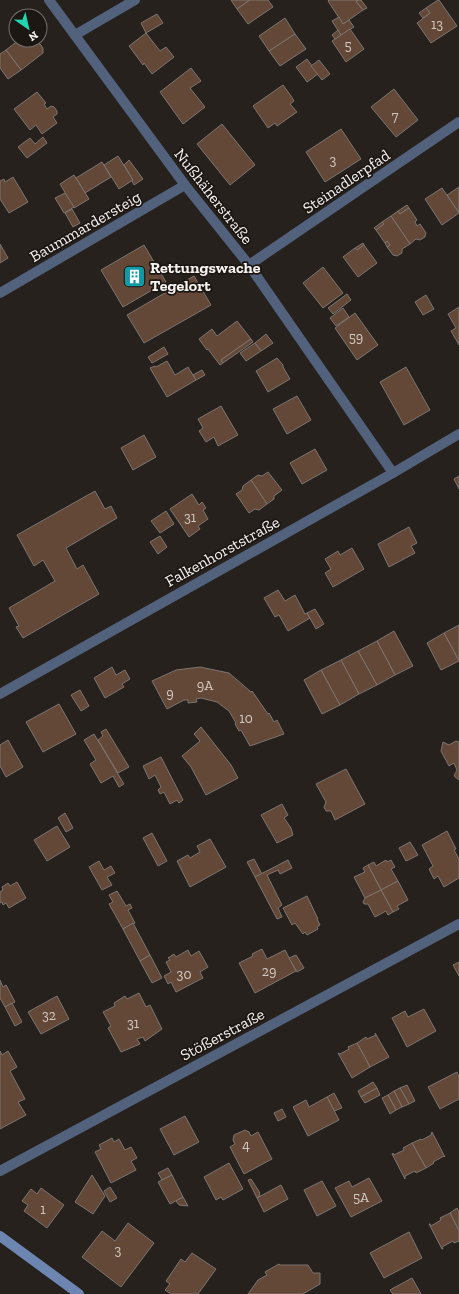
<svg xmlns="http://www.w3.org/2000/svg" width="459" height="1294" font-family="'Zilla Slab',serif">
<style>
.building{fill:#644837;stroke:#7c7571}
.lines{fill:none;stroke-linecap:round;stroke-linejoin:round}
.service{stroke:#52627d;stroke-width:10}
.minor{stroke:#52627d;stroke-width:10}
.secondary{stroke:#6c86b1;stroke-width:10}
.labels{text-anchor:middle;stroke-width:3.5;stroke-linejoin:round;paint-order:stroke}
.number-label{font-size:14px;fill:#d2c8c2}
.street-label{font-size:16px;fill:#f6f2f0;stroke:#1d1714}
.poi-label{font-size:16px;font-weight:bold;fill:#f6f2f0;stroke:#1d1714;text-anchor:start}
</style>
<rect width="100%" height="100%" fill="#26211d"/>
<g class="building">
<path d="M231,0H250L237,9Z"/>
<path d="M250,0H268L273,7L248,24L237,9Z"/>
<path d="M329,0H359L356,1L363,10L343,24L328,1Z"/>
<path d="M359,0H361L367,8L363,10L356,1Z"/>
<path d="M438,0H439L457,26L431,43L417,23L430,13L426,8Z"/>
<path d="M426,8L430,13L423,18L419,13Z"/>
<path d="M157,14L163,23L146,33L141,23Z"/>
<path d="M339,17L343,24L349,20L354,27L341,35L332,21Z"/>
<path d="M285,18L295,34L269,51L259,36Z"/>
<path d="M350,29L364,49L346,62L332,41Z"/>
<path d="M338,30L341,35L335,39L332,35Z"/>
<path d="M146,33L160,51L166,47L174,57L152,74L144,63L143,65L129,46Z"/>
<path d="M295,34L306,49L280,66L269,51Z"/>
<path d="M19,40H34L36,43L40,44L43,48V53L21,70L6,50Z"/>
<path d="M6,50L21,70L8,79L0,68V54Z"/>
<path d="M307,59L318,74L307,82L296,67Z"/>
<path d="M319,60L330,74L322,80L311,66Z"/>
<path d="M191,68L201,81L190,88L205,107L183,124L160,92Z"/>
<path d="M283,85L291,96L294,101L290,104L297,112L277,126L275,123L268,128L253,106Z"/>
<path d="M394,89L418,120L396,137L371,107Z"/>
<path d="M37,92L46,103L44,104L47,109L51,106L54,107L57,111V114L53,117L57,123L42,134L36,125L30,130L14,109Z"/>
<path d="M222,124L255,165L230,185L197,144Z"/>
<path d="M341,129L361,159L325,182L306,152Z"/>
<path d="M43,137L47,143L27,158L18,147L30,138L35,144Z"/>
<path d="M118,156L133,180L119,189L104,165Z"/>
<path d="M129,160L143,179L134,185L132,181L133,180L124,165Z"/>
<path d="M102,162L111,177L85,193L76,178Z"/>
<path d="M74,175L89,199L74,208L60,184Z"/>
<path d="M13,177L28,202L9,213L0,199V181L4,179L5,182Z"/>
<path d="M459,187V213L447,195Z"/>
<path d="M442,188L459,213L442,225L425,199Z"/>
<path d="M65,193L74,207L64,213L55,198Z"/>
<path d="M407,205L409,208L400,214L398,211Z"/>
<path d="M409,208L417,220L415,222L417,226L420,224L426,233L425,237L420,240L416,239L410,244L391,216L398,211L400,214Z"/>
<path d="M72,209L80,223L73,227L65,213Z"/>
<path d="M391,216L410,244L402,249V253L397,256L393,255L387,247L390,245L387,241L385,243L376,230L384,224L382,222Z"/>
<path d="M382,222L384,224L376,230L374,228Z"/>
<path d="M387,241L390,245L387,247L385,243Z"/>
<path d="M363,243L364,245L357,250L355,248Z"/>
<path d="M0,244L8,258L0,263Z"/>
<path d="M144,245L166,282L123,307L101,270Z"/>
<path d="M364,245L377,263L358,277L343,257L355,248L357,250Z"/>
<path d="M323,267L343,293L323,308L303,283Z"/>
<path d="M194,276L211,305L144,343L127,315Z"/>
<path d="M347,294L351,300L333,314L328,308Z"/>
<path d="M426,295L434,309L423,315L415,302Z"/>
<path d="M459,307V345L451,331L456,328L448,314Z"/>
<path d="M343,308L349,317L336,326L330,318Z"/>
<path d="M355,313L378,345L357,360L335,328Z"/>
<path d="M237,321L251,339L221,360L223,363L220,365L208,349L207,350L199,339L212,329L217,336Z"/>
<path d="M266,334L273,343L261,351L255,343Z"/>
<path d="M251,339L253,342L223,363L221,360Z"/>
<path d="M255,343L261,351L246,361L240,353Z"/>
<path d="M164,347L168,354L152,363L148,357Z"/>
<path d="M277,358L283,365V367L290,379L268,392L256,371Z"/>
<path d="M167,361L175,375L188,367L196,380L167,397L150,368L155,366L156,367Z"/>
<path d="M406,367L430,410L404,425L380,382Z"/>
<path d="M202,370L205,375L196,380L193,375Z"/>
<path d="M297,396L311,420L287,434L273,409Z"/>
<path d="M221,406L238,435L218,446L214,437L206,442L199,431L203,428L198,419Z"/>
<path d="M144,435L156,457L133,470L121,448Z"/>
<path d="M315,449L327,470L302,484L290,463Z"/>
<path d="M268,472L282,490L274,496V499L267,504L251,480L258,475L262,476Z"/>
<path d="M459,476V489L454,479Z"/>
<path d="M251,480L267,504L259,510L255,509L249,513L236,494L242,490L243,486Z"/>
<path d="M95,491L105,509L111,506L117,518L66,548L77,569L83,565L99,594L23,638L16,627L19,626L9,608L55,581L43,560L34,566L17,535Z"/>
<path d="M192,494L199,505L202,502L206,508L203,510L208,519L198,526L200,529L189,537L170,509Z"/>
<path d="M166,511L174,524L160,533L151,521Z"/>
<path d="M409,527L417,543L411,546L415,553L389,567L378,544Z"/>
<path d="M160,536L167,547L158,554L150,542Z"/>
<path d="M352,548L364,569L333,587L325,573L331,569L325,559L338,551L340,555Z"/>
<path d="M278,590L285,601L295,595L305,614L307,613L310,618L288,631L279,615L275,617L264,598Z"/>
<path d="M315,609L324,624L316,629L307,613Z"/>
<path d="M459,625V661L444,633Z"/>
<path d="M394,631L413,666L395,675L377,641Z"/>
<path d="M444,633L459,661L441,670L427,643Z"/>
<path d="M377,641L395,675L377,685L358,651Z"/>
<path d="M358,651L377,685L359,694L341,660Z"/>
<path d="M341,660L359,694L340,705L321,670Z"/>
<path d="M112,667L116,675L125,670L130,679L122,684L124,687L105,698L94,678Z"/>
<path d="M200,667L229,673L251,692L252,691L268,714L269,713L274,722L277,720L284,734L250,746L241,730L239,731L235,724L236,723L229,711L217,702L201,698L196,699L197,702L188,703V700H184L167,709L152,681L176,670Z"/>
<path d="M321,670L340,705L322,714L304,680Z"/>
<path d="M80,690L89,706L81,711L71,695Z"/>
<path d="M59,704L76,734L43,752L26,722Z"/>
<path d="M201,727L231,765L238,778L206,795L191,767L182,756L200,741L194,734Z"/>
<path d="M106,729L129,767L118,773L98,740L103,736L101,732Z"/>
<path d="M94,734L124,784L119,787L113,776L101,783L90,764L96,760L84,740Z"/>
<path d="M8,740L23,767L6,777L0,766V745Z"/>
<path d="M456,741L459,742V780L454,776L457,770L454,763L449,766L441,751L443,742L449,745Z"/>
<path d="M161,757L183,800L179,803L177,800L170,804L164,792L160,794L158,790L161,787L155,775L149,779L143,766Z"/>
<path d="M346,769L365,804L335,820L331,811H326L324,807L326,802L316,784Z"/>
<path d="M282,804L288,815L284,818L291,828L293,835L277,843L261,815Z"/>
<path d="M65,813L73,828L66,832L58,818Z"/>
<path d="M57,826L70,847L47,861L34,840Z"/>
<path d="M447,831L456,849L454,850L459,859V878L444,887L438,876L434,879L429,869L433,866L422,845Z"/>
<path d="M152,833L167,861L158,866L143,838Z"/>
<path d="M210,839L226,867L190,887L177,861L188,855L190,858L200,852L197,846Z"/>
<path d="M410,842L418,855L406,861L399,848Z"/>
<path d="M254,859L262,874L255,877L247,862Z"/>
<path d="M288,860L292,868L280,874L278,870L267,875L282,905L278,908L282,917L277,919L255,877Z"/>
<path d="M386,860L387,862L391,860L395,867L391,869L398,881L381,890L368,865L374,862L376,866Z"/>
<path d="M99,861L104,870L111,866L115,873L107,877L112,885L102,890L89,867Z"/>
<path d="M368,865L381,890L365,898L354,877L365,872L363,868Z"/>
<path d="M398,881L408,900L397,906L399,909L393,912L381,890Z"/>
<path d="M17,882L26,898L9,908L6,903L3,905L2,902L0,903V892L3,890L2,887L8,883L10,886Z"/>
<path d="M381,890L393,912L388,915L386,911L375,917L368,904H364L363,902L365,898Z"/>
<path d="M117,891L126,906L130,904L132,908L128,910L135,923L123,929L109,904L113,902L109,895Z"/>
<path d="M307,896L318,919H317L320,925L317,927L318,929L307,935L305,932L303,934L295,923L292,925L283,908Z"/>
<path d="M133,923L150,955L140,961L123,929Z"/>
<path d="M262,949L267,959L285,950L296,971L255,993L239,963L253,956L252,954Z"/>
<path d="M188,950L191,956L199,951L208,967L200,972L203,978L176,992L171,982L168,984L164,976L171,972L166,962L170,960L168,958L174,954L176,957Z"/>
<path d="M150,955L162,978L152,983L140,961Z"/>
<path d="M296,955L304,968L297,972L289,958Z"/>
<path d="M459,962V976L453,965Z"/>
<path d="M0,980L3,987L6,985L15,1002L5,1007L0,998Z"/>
<path d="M139,993L146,1007L150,1005L162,1029L145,1041L143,1037L137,1039L140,1044L121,1052L108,1028L111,1026L103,1012L115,1006L114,1003L125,996L127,999Z"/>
<path d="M57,996L69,1019L41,1034L28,1012Z"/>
<path d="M12,1003L22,1022L15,1026L5,1007Z"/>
<path d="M424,1009L436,1031L407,1047L392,1018L405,1011L408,1017Z"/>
<path d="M375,1033L389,1057L370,1067L357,1043L366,1037L367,1039L376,1035Z"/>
<path d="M357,1043L370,1067L352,1078L338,1053L340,1054L349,1049L348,1047Z"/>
<path d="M0,1051L2,1055L8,1051L17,1067L10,1071L25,1099L18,1102L26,1115L0,1129Z"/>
<path d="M457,1072L459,1077V1099L440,1109L428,1087Z"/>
<path d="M373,1082L377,1088L361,1097L358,1091Z"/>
<path d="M407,1085L415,1101L409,1104L400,1088Z"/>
<path d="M377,1088L380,1095L365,1103L361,1097Z"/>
<path d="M400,1088L409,1104L402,1107L394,1091Z"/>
<path d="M394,1091L402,1107L396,1110L388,1095Z"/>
<path d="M334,1093L342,1108L334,1111L327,1097Z"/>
<path d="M388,1095L396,1110L390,1114L382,1098Z"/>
<path d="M327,1097L339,1120L308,1136L293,1107L306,1100L309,1107Z"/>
<path d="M282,1109L286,1117L278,1121L274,1113Z"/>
<path d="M185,1116L199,1142L174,1155L160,1129Z"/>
<path d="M245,1130L249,1132L251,1136L258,1132L272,1159L244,1174L230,1147L235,1144L233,1140L234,1135Z"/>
<path d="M432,1132L445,1157L444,1156L433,1162L434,1163L426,1168L412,1143L421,1139L422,1140L431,1135Z"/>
<path d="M112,1138L114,1142L119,1139L125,1150L131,1147L137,1158L131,1161L136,1170L111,1183L95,1152L101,1149L99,1145Z"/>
<path d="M412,1143L426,1168L416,1173L415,1171L405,1176V1179L392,1154L393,1153L394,1155L404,1150L403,1148Z"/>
<path d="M229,1163L243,1189L223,1200L221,1197L216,1200L204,1177Z"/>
<path d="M168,1168L172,1175L162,1180L158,1173Z"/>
<path d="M92,1175L105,1196L93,1214L75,1202Z"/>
<path d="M172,1175L183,1197L170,1204L158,1182Z"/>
<path d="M369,1178L382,1201L351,1217L335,1188L349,1181L352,1187Z"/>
<path d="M251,1179L260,1193L259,1194L260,1196L257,1198L248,1180Z"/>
<path d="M322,1181L336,1206L317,1216L304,1190Z"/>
<path d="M281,1185L288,1199L264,1212L257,1198Z"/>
<path d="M110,1187L117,1198L110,1202L104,1191Z"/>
<path d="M41,1188L64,1205L47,1228L24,1211L28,1205L22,1201L31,1189L37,1194Z"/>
<path d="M183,1197L188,1206L179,1205L176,1201Z"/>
<path d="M457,1208L459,1211V1231L450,1213Z"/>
<path d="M450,1213L459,1231V1241L454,1243L453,1241L442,1247L443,1249H442L429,1224H430L431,1226L441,1220L440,1218Z"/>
<path d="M128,1223L154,1243L121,1287L82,1257L102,1231L115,1241Z"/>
<path d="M409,1232L422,1258L384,1278L370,1253Z"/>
<path d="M192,1253L216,1269L198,1294H171L165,1290L170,1284L166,1281L181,1259L185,1262Z"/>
<path d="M279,1264L280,1265H308L313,1273H320V1284L303,1294H248L258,1280L267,1275L265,1272Z"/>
<path d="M412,1278L421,1294H393L390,1290Z"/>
</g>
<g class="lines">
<path class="service" d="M75,35L135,0"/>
<g class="minor">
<path d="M49,0L185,185L249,265L393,473"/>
<path d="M249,265L459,122"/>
<path d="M0,293L185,185"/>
<path d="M0,694L393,473L459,434"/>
<path d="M0,1171L459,924"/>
</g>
<path class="secondary" d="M0,1236L79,1294"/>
</g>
<defs>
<symbol id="building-square" viewBox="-11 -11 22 22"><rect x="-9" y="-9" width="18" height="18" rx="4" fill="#0f9aa8" stroke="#1d1714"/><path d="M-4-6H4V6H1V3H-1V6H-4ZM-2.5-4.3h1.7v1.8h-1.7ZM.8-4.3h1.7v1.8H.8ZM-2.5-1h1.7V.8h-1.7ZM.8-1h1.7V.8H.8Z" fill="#fff"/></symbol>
</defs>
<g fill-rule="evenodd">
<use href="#building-square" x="122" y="264" width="25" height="25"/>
</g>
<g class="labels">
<g class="number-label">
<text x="437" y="29">13</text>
<text x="348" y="50">5</text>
<text x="395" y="121">7</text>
<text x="333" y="165">3</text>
<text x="356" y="342">59</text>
<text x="190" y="522">31</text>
<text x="205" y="690">9A</text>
<text x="170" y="698">9</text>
<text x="246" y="723">10</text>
<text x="269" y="976">29</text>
<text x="184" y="979">30</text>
<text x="49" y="1020">32</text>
<text x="133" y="1028">31</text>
<text x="246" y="1150">4</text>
<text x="361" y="1202">5A</text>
<text x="43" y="1214">1</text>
<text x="118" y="1255">3</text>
</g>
<g class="street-label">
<text transform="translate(346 181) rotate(-34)" y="6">Steinadlerpfad</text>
<text transform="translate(214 196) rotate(52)" y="6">Nußhäherstraße</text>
<text transform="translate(85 226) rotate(-30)" y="6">Baummardersteig</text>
<text transform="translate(222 551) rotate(-29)" y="6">Falkenhorststraße</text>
<text transform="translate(222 1034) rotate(-28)" y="6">Stößerstraße</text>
</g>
<g class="poi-label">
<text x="150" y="273">Rettungswache<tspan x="150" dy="18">Tegelort</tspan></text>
</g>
</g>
<g transform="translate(28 28) rotate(146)"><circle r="19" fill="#1d1714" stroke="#746f6c"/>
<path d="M0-3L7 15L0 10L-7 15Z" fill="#20d5b0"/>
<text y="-6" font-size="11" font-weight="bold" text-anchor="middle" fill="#f6f2f0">N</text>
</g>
</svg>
